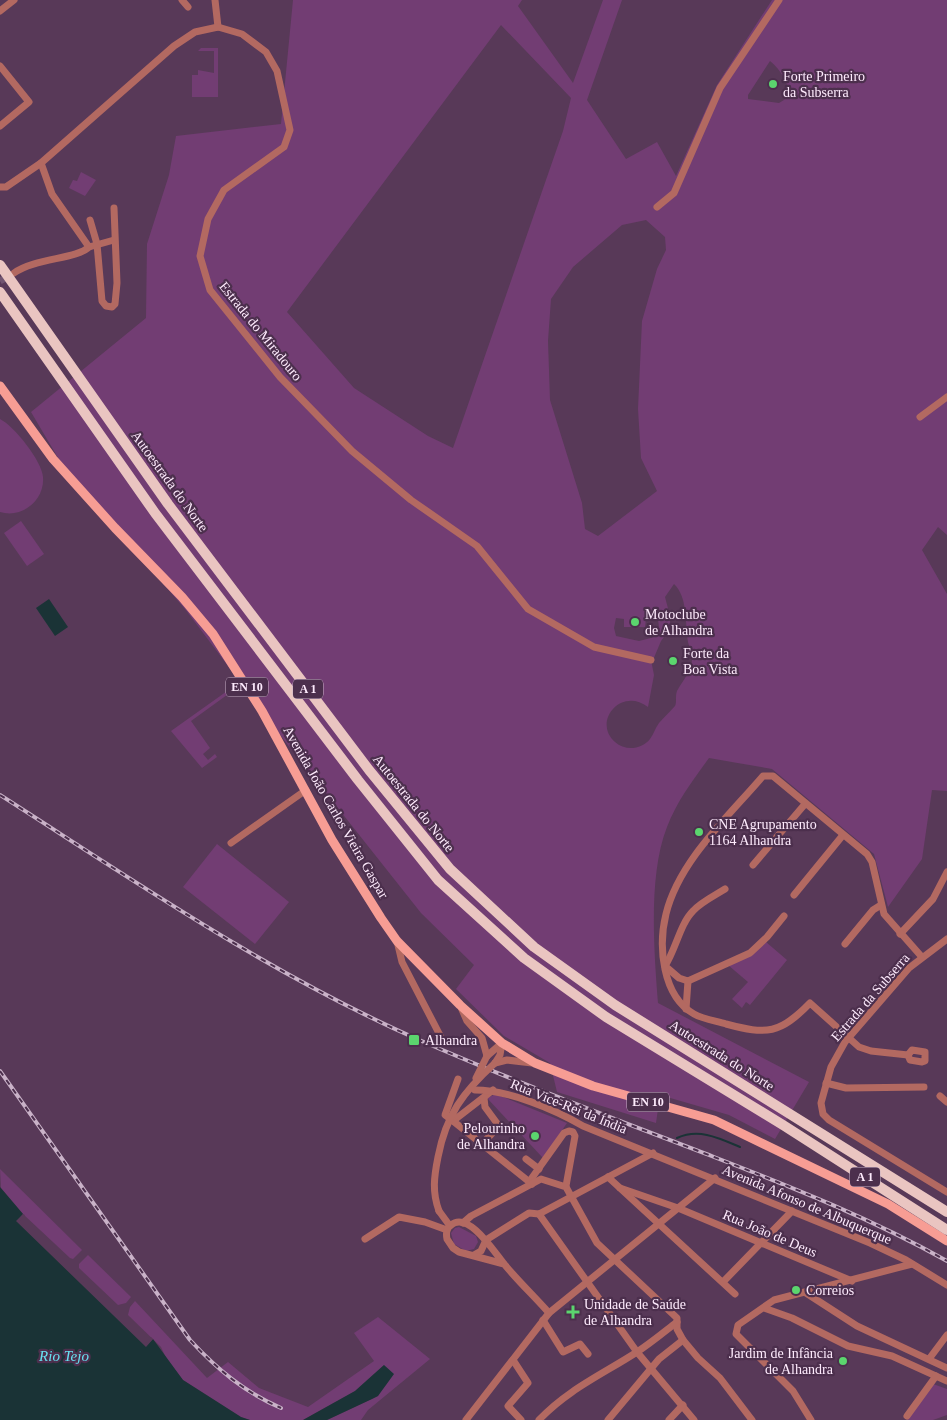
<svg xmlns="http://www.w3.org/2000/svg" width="947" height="1420" font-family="Georgia,serif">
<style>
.green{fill:#723d73;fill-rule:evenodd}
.water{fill:#1a3336}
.pier{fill:#583958}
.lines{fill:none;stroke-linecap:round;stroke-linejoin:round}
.stream{stroke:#1a3336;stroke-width:2}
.minor-tunnel{stroke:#715471;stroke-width:7;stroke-dasharray:7 3.5;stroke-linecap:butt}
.minor{stroke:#b36961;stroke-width:7}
.major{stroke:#f79d94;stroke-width:9}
.highway{stroke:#eac5c1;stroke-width:10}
.rail-casing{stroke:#c9b2c8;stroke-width:4}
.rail{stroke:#4c2f4d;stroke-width:2;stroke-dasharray:5.5;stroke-linecap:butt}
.minor-bridge{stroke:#b36961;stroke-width:7}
.poi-dot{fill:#5bd56e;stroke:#4c2f4d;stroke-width:2}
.labels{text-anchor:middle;stroke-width:4.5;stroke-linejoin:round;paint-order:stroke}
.shield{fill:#4c2f4d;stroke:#c9b3c8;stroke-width:1}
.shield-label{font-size:12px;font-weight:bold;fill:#feebfd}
.poi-label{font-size:14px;fill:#feebfd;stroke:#4c2f4d;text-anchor:start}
.street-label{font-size:14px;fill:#feebfd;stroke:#4c2f4d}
.water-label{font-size:15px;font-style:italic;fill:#67e1f1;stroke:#4c2f4d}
</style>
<rect width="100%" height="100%" fill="#583958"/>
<g class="green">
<path d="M293,0H522L518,6L573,83L603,0H622L587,100L626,159L657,142L676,176L717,85L772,0H947V535L938,527L922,550L947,594V791L932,790L922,859L888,907L874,854L772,769L709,758C693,780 677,801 667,827C648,875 654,951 658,1003L809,1082L775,1139L729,1115L660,1095L656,1123L557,1092L550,1063L504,1036L456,989L474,965L421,913L284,740L185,609L64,468L31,412L146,318L147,244L169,175L176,136L281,124ZM501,25L571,98L563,131L453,448L428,436L354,388L287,312ZM770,61C781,70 789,83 789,97L779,103L748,99V95ZM646,220L665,237L666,250L657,269L642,321L638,409L641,458L657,491L598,536L585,529L582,503L550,400L548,341L551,299L573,267L622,225ZM674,584C688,597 685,624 688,642C689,647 692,652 692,657C693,670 682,681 677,691C675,696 677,702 675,706C670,712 664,717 659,723C655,728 654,734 650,739C641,750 625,751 615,742C592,722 621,686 648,707L654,675L651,660H653L661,641L670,629V616L665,597ZM616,618L624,619V627H645L646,619H658L659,628L655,629V637L639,641L616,636L614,628Z"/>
<path d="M201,48H218V97H192V75H198V70L214,73V51H198Z"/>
<path d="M81,172L96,180L85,196L69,188L73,180L77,181Z"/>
<path d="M0,419C14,426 42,461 43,477C45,500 22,519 0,512Z"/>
<path d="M21,521L44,554L27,566L4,533Z"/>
<path d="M237,684L238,687L191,721L210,748L203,754L208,760L215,754L217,757L202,768L171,731Z"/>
<path d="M217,844L289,902L255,944L183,887Z"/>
<path d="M766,942L787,960L750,1005L746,1002L742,1008L732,999L748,982L728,965Z"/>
<path d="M496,1094L567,1123L543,1158L487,1098Z"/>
<path d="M0,1169L82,1250L73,1259L70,1258L23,1214L1,1188Z"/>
<path d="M459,1227L476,1236L478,1242L474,1249L466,1251L454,1244L451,1233L455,1228Z"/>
<path d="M88,1255L131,1297L126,1303L118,1305L79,1268V1264Z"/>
<path d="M135,1301L207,1378L228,1362L259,1388L308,1407L374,1361L354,1333L378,1317L430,1359L368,1410L361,1420H327L378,1396L384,1365L355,1391L303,1420H250L241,1417L183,1380L167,1360L161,1347L128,1315L130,1307Z"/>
<path d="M933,1384L947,1389V1415L933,1420H907Z"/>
</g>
<g class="water">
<path d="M49,599L68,627L55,636L36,608Z"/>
<path d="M0,1187L23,1214L17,1221L146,1346L153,1339L183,1380L241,1417L250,1420H0Z"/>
<path d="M384,1365L394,1374L378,1396L372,1399L327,1420H303L355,1391Z"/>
</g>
<path class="pier" d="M23,1214L25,1215L20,1221L146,1343L151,1337L153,1339L146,1347L16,1221Z"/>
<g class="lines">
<path class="stream" d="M677,1138C699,1128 719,1138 740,1147"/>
<path class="minor-tunnel" d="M0,281L11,275"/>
<g class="minor">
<path d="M182,0L188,7"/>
<path d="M215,0L218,27"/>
<path d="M0,11L14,0"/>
<path d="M0,66L29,102L0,126"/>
<path d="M41,163L52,194L89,247L114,240"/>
<path d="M0,187H6L41,163L174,46L195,32L218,27L242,34L266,52L277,71L290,130L284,147L224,190L208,219L200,256L210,290L280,377L352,451L411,500L477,546L528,609L594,647L651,660"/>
<path d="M657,207L674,193L720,88L779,0"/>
<path d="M90,220L97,244L102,301L106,306L112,307L115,304L117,283L114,208"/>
<path d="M14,273C35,258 77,259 89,247"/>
<path d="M920,417L947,397"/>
<path d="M231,843L306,790"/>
<path d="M753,865L805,804"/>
<path d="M725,889C714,896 701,902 693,911C680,924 676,949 665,966L679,978L688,981L750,953L767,937L784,916"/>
<path d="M794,895L843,835"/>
<path d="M900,934L933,899L947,872"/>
<path d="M947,939L909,968L845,1042L831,1067L821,1103L823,1114L829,1120L947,1192"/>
<path d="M397,941L402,962L444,1043"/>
<path d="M845,944L873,910L881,905"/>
<path d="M460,1005L467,1021L482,1038L487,1056"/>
<path d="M686,1009L688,981"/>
<path d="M912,1050L925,1052V1061L922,1062L910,1060L908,1055Z"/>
<path d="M908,1055L871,1051L859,1047L810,1003C780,1034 767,1035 726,1024C716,1021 703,1019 694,1014C662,996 658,946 666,914C679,861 728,817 763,776H773L867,854L872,862L884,914L921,956"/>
<path d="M487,1056L502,1043"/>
<path d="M495,1063L507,1060L532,1063"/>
<path d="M495,1063L500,1055L502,1043"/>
<path d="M458,1079L445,1115L453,1121L493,1090"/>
<path d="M826,1083L846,1088L924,1087"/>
<path d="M475,1090C508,1090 554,1109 583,1126L870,1243L906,1260L947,1285"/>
<path d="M940,1096L947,1102"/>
<path d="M453,1121L532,1184"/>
<path d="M482,1144L499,1126L485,1107L484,1098"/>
<path d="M526,1159L539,1169"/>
<path d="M608,1177L735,1294"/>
<path d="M529,1182L564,1133L569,1131L573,1132L575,1136L566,1186"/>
<path d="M620,1188L678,1208L852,1281"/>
<path d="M439,1211L450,1226"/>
<path d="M539,1214L637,1352L694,1420"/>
<path d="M463,1223L471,1216L541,1179L566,1187L597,1243L677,1318V1329L683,1340L698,1358L720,1378L752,1420"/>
<path d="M365,1239L399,1217L425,1222L447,1230"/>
<path d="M486,1240L529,1213L539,1214L653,1153"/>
<path d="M474,1255L481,1251L486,1240"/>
<path d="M504,1264L459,1252L453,1248L447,1239C446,1234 446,1228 451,1225C469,1210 496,1255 505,1265C519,1282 535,1297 549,1313"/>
<path d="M723,1282L792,1211"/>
<path d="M806,1293L857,1326L947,1368"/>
<path d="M764,1308L792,1318L848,1346L892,1356L947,1381"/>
<path d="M543,1320L563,1352L580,1344L588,1354"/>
<path d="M929,1359L947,1335"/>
<path d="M513,1360L528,1383L508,1406L521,1420"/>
<path d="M907,1416L936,1376"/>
<path d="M466,1420L549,1313L715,1178"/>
<path d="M539,1420C567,1390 603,1374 637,1352C651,1343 664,1332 677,1322"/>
<path d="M608,1420L659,1359L683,1340"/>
<path d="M669,1420L683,1405"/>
<path d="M811,1420L793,1391L736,1334L738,1325L774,1300L912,1264"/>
</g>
<path class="major" d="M0,386L53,459L115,528L182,597L213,634L262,711L332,840L381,918L397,941L460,1005L502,1043L535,1063L593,1086L714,1120L888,1204L947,1241"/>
<g class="highway">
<path d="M0,265L168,504L369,770L450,869L534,947L615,1005L947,1212"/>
<path d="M0,292L155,513L358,780L438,880L524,958L606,1017L783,1125L947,1230"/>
</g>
<defs>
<g id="rail">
<path d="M0,795C136,882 270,974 417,1039C515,1082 615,1119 714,1157C794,1188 872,1219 947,1261"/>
<path d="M0,1071L190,1340C217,1369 244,1392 281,1408"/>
</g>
</defs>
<use href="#rail" class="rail-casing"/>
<use href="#rail" class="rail"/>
<g class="minor-bridge">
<path d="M476,1078L487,1056"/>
<path d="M439,1211C432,1192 434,1177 438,1157C446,1115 463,1092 495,1063"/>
</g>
</g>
<g class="poi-dot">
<circle cx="773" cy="84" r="5"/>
<circle cx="635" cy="622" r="5"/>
<circle cx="673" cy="661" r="5"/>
<circle cx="699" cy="832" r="5"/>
<rect x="408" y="1034" width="12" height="12" rx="2.5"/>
<circle cx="535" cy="1136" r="5"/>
<circle cx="796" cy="1290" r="5"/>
<path d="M570.5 1304.5h5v5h5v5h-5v5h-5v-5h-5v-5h5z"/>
<circle cx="843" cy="1361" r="5"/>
</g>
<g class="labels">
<g class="shield">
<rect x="226" y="677.5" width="42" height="19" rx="4"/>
<rect x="293" y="679.5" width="30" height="19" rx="4"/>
<rect x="627" y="1092.5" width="42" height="19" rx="4"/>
<rect x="850" y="1167.5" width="30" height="19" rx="4"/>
</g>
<g class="shield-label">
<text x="247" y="691">EN 10</text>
<text x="308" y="693">A 1</text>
<text x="648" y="1106">EN 10</text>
<text x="865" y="1181">A 1</text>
</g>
<g class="poi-label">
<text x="783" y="81">Forte Primeiro<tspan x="783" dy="16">da Subserra</tspan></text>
<text x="645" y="619">Motoclube<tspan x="645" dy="16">de Alhandra</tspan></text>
<text x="683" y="658">Forte da<tspan x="683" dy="16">Boa Vista</tspan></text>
<text x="709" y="829">CNE Agrupamento<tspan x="709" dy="16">1164 Alhandra</tspan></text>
<text x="425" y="1045">Alhandra</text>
<text x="525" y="1133" text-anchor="end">Pelourinho<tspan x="525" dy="16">de Alhandra</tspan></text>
<text x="806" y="1295">Correios</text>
<text x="584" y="1309">Unidade de Saúde<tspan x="584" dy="16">de Alhandra</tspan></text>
<text x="833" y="1358" text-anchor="end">Jardim de Infância<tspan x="833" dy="16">de Alhandra</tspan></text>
</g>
<g class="street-label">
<text transform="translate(261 331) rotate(51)" y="5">Estrada do Miradouro</text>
<text transform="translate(170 481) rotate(54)" y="5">Autoestrada do Norte</text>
<text transform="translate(414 803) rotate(51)" y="5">Autoestrada do Norte</text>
<text transform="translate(336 812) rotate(60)" y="5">Avenida João Carlos Vieira Gaspar</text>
<text transform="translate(870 997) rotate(-49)" y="5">Estrada da Subserra</text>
<text transform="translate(722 1055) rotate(32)" y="5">Autoestrada do Norte</text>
<text transform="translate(569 1106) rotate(22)" y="5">Rua Vice-Rei da Índia</text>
<text transform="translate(807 1204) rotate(23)" y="5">Avenida Afonso de Albuquerque</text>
<text transform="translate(770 1233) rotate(23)" y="5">Rua João de Deus</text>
</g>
<g class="water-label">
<text x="64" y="1361">Rio Tejo</text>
</g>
</g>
</svg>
